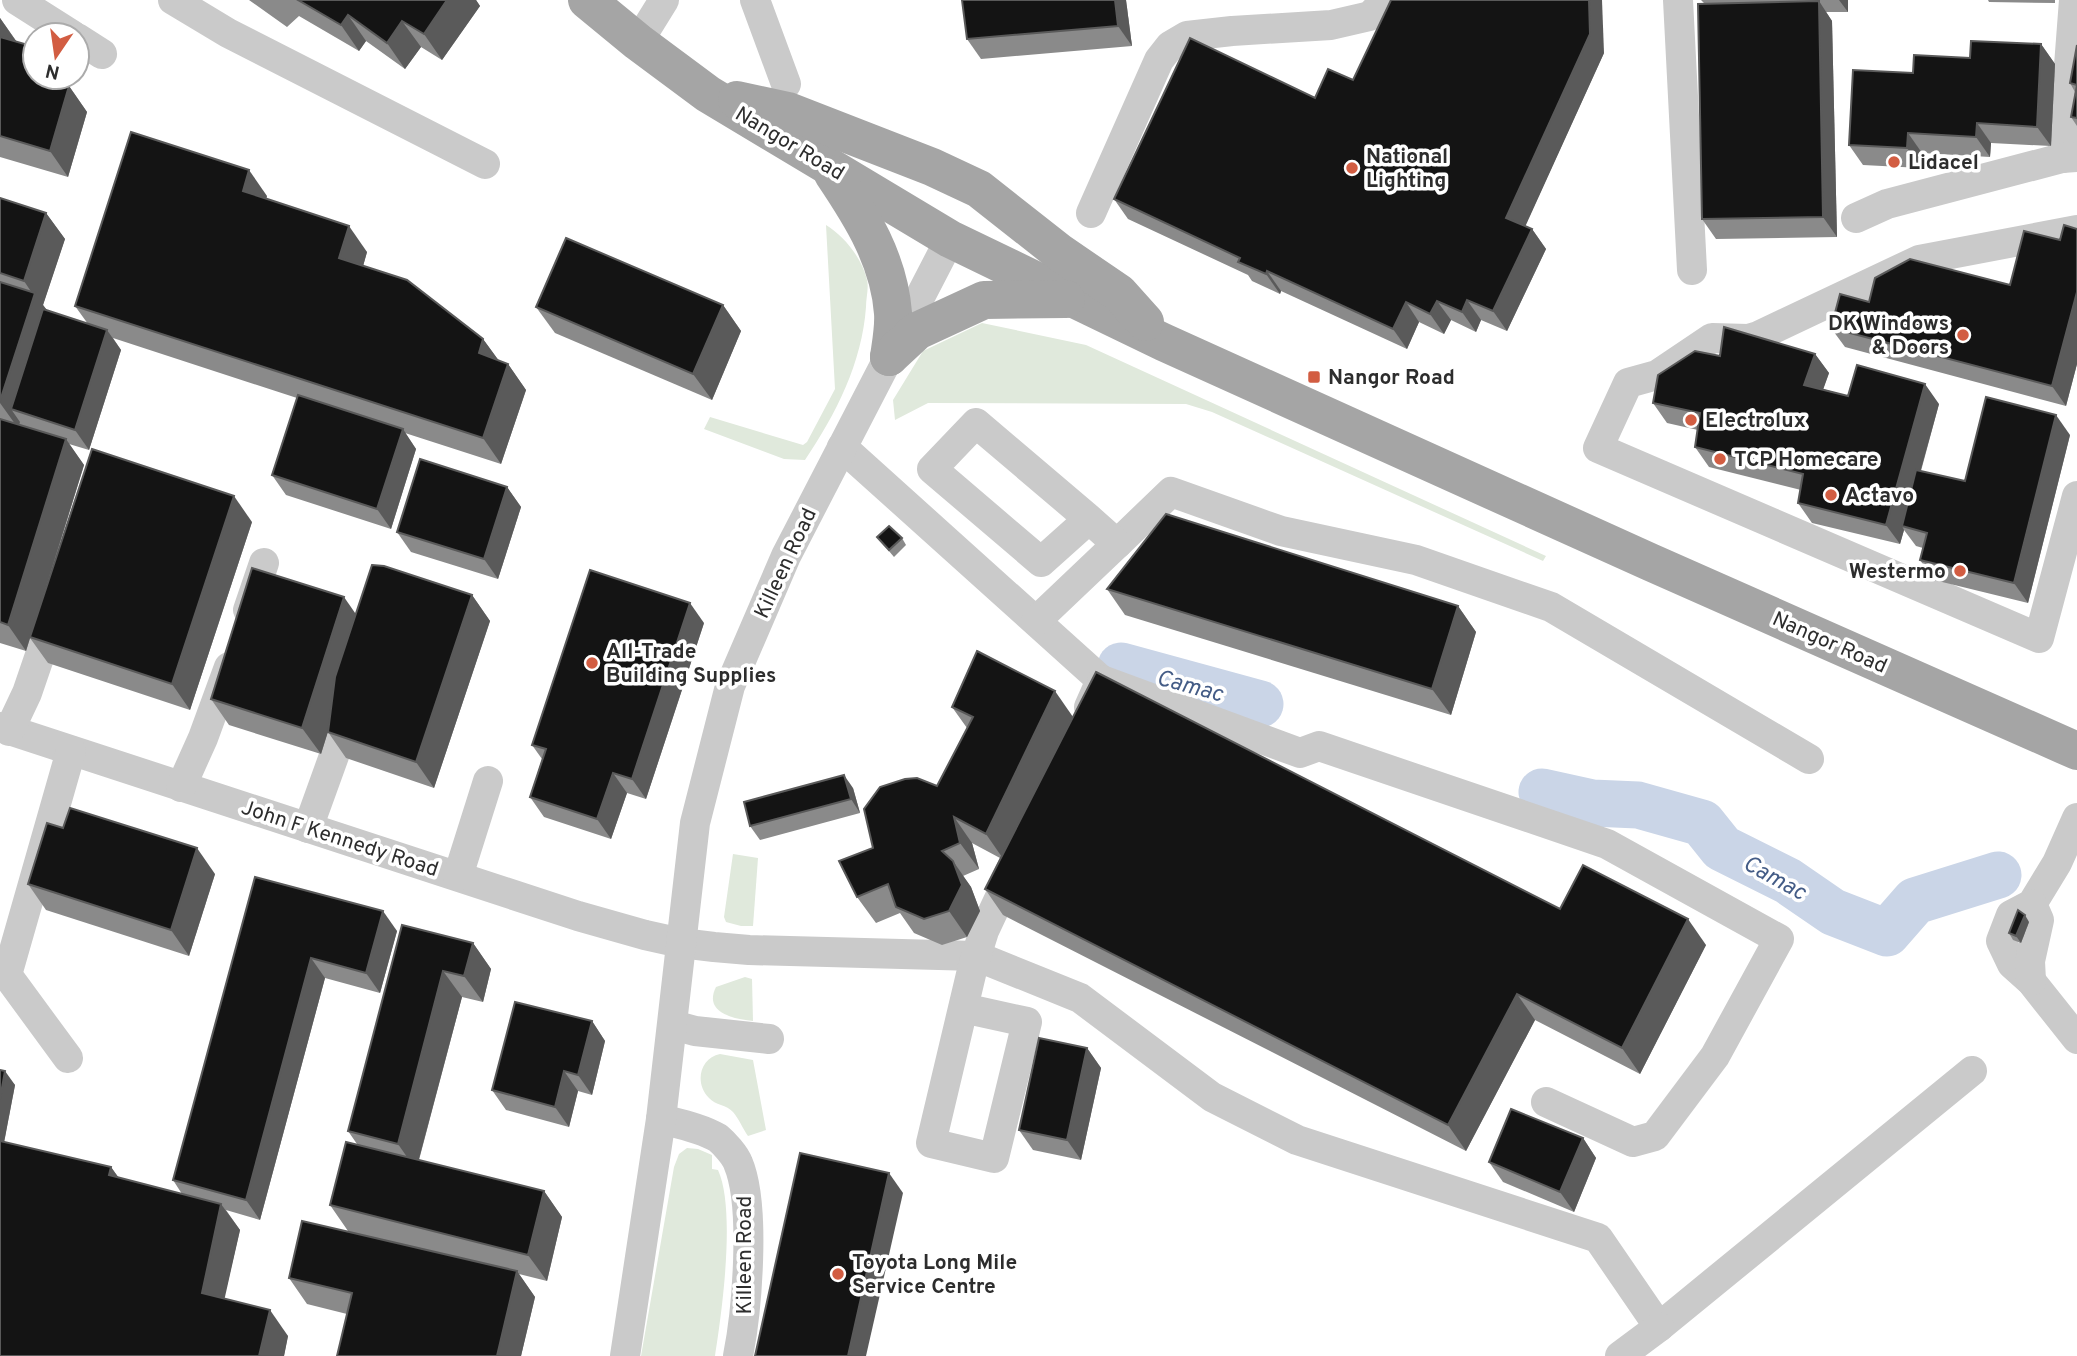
<svg xmlns="http://www.w3.org/2000/svg" width="2077" height="1356" font-family="Overpass,sans-serif">
<style>
.green{fill:#e0e9dc}
.lines{fill:none;stroke-linecap:round;stroke-linejoin:round}
.river{stroke:#cad5e7;stroke-width:47}
.minor{stroke:#cacaca;stroke-width:30}
.major{stroke:#a5a5a5;stroke-width:38}
.wall{fill:#8a8a8a}
.shaded-wall{fill:#5a5a5a}
.building{fill:#141414;stroke:#5a5a5a;stroke-width:2}
.poi-dot{fill:#d25d42;stroke:#fff;stroke-width:2.5}
.labels{text-anchor:middle;stroke-width:7;stroke-linejoin:round;paint-order:stroke}
.street-label{font-size:21px;fill:#2d2d2d;stroke:#fff}
.poi-label{font-size:21px;font-weight:bold;fill:#2d2d2d;stroke:#fff;text-anchor:start}
.water-label{font-size:23px;font-style:italic;fill:#445c86;stroke:#fff}
</style>
<rect width="100%" height="100%" fill="#fff"/>
<g class="green">
<path d="M826,225C844,236 862,258 867,280C869,288 866,298 866,307C862,363 836,414 805,460L784,459L704,429L710,417L803,445L807,442L835,389Z"/>
<path d="M982,323L1086,345L1546,556L1543,561L1212,412L1186,404L928,403L895,420L893,400L923,351Z"/>
<path d="M733,854L758,858L753,926H741L726,922L724,917Z"/>
<path d="M745,977L752,979L753,1021C734,1019 703,1013 716,987Z"/>
<path d="M720,1054L753,1060L766,1130L748,1136C743,1129 739,1119 733,1112C727,1105 715,1105 709,1098C694,1083 700,1058 720,1054Z"/>
<path d="M687,1148L698,1149L712,1155V1169L718,1170C736,1209 722,1312 715,1356H641L674,1167L679,1154Z"/>
</g>
<g class="lines">
<g class="river">
<path d="M1121,666L1260,704"/>
<path d="M1542,792L1592,803L1638,805L1702,823L1722,848L1788,881L1833,912L1887,933L1915,901L1998,875"/>
</g>
<g class="minor">
<path d="M17,0L72,35"/>
<path d="M173,0L228,33L485,164"/>
<path d="M755,0L786,84"/>
<path d="M1678,0L1692,270"/>
<path d="M77,38L102,54"/>
<path d="M638,42L664,0"/>
<path d="M2062,158L2074,0"/>
<path d="M1091,213L1159,60L1170,46L1187,36L1232,31L1331,25L1370,16L1386,0"/>
<path d="M1856,218L1887,204L2062,158L2077,157"/>
<path d="M2077,230L1919,260L1758,336L1748,339L1712,338L1657,375L1628,383L1598,448L2039,638L2077,496"/>
<path d="M842,447L1101,680L1089,707"/>
<path d="M1117,544L1171,492L1281,531L1416,560L1551,607L1809,759"/>
<path d="M248,610L264,563"/>
<path d="M1036,621L1117,544L1089,519L1041,562L932,469L976,423L1089,519"/>
<path d="M1102,680L1300,753L1319,746L1607,844L1779,939L1715,1056L1655,1136L1633,1142L1546,1102"/>
<path d="M0,727L578,916L645,935L681,943L714,947L749,950L976,956L1080,998L1212,1097L1297,1140L1598,1238L1659,1327L1972,1071"/>
<path d="M9,731L27,693L53,617"/>
<path d="M181,787L203,738L229,667"/>
<path d="M2077,818L2057,863L2032,904L2011,915L2001,941L2012,964L2031,981L2077,1039"/>
<path d="M308,828L352,706"/>
<path d="M458,876L488,781"/>
<path d="M2031,981L2030,961L2039,920L2032,904"/>
<path d="M963,1008L1027,1022L994,1158L931,1143L973,966L984,931L1013,869"/>
<path d="M673,1025L695,1031L769,1039"/>
<path d="M68,1058L7,975L71,751"/>
<path d="M661,1119C680,1124 701,1128 718,1138C724,1143 735,1155 738,1163C756,1205 747,1311 738,1356"/>
<path d="M625,1356L661,1119L695,823L730,686L786,556L950,239"/>
<path d="M1620,1356L1659,1327"/>
</g>
<g class="major">
<path d="M587,0L638,42L708,94L950,239L1163,342L1650,562L2077,751"/>
<path d="M737,100L788,111L932,167L979,189L1059,252L1119,293L1145,322"/>
<path d="M833,174C862,217 889,260 893,313C894,327 891,343 889,357"/>
<path d="M889,357L917,331L984,300L1066,299"/>
</g>
</g>
<g class="wall">
<path d="M249,0H476L480,6L442,60L421,47L405,69L366,41L359,51L299,16L287,27Z"/>
<path d="M962,0H1126L1132,46L981,59L967,39Z"/>
<path d="M1701,0H1848V12H1826L1832,21L1837,237L1716,239L1702,219L1704,3Z"/>
<path d="M1988,0H2055V3L1989,2Z"/>
<path d="M0,18L17,42L68,78L66,85L69,86L87,112L68,177L0,157Z"/>
<path d="M2041,44L2055,64L2051,146L1991,143L1990,157L1922,153L1921,168L1863,165L1849,145L1913,73L1970,58Z"/>
<path d="M2077,45V126L2071,117L2075,92L2070,83Z"/>
<path d="M1604,53L1525,226L1532,229L1546,249L1507,331L1481,320L1476,332L1451,320L1444,334L1419,322L1407,349L1281,291L1280,294L1252,281L1248,275L1128,219L1114,199L1315,98L1353,80Z"/>
<path d="M267,196L266,199L367,252L363,266L483,339L499,361L508,364L526,390L501,464L405,433L416,449L391,529L286,495L272,475L297,398L113,338L121,350L89,450L69,444L84,465L46,589L252,522L190,710L48,663L30,638L26,651L0,643V198L46,213L65,239L43,305L47,310L88,324L75,306Z"/>
<path d="M2077,229V364L2066,406L1845,347L1831,328L1869,302L2010,285L2060,240Z"/>
<path d="M723,305L741,331L712,400L555,333L536,307Z"/>
<path d="M1815,354L1829,373L1823,389L1848,396L1939,404L1921,471L1965,481L2070,435L2028,603L1934,580L1920,560L1923,548L1916,546L1904,530L1900,544L1812,523L1798,503L1801,490L1709,467L1695,447L1698,430L1667,423L1653,403L1720,356Z"/>
<path d="M507,487L521,507L498,579L411,552L397,532Z"/>
<path d="M877,537L902,538L906,545L894,557Z"/>
<path d="M1107,589L1458,606L1476,632L1451,715L1125,615Z"/>
<path d="M472,595L490,621L434,788L346,758L328,732L329,728L321,754L229,725L211,699L356,614Z"/>
<path d="M704,623L646,799L627,793L611,839L544,817L530,797L542,759L532,745Z"/>
<path d="M952,707L1073,717L1560,909L1706,945L1640,1074L1535,1020L1466,1151L1003,915L985,889L1000,858L972,843L979,869L963,876L971,887L980,911L967,937L942,945L914,933L900,913L876,923L857,897L937,786L967,728Z"/>
<path d="M853,788L860,813L760,840L750,826Z"/>
<path d="M215,874L189,956L46,910L28,884Z"/>
<path d="M255,877L397,931L380,993L325,978L260,1220L226,1210L240,1230L224,1298L288,1336L284,1356H0V1070L15,1085L4,1142L111,1167L119,1178L182,1194L173,1180Z"/>
<path d="M2029,922L2021,943L2013,940L2009,933Z"/>
<path d="M402,925L473,943L491,969L483,1002L462,997L419,1160L544,1191L562,1217L547,1281L519,1274L535,1297L521,1356H337L347,1314L307,1304L289,1278L348,1231L330,1205L357,1144L348,1131Z"/>
<path d="M592,1021L605,1041L592,1095L578,1091L569,1127L506,1110L492,1090Z"/>
<path d="M1087,1048L1101,1068L1081,1160L1033,1150L1019,1130Z"/>
<path d="M1583,1138L1596,1158L1574,1212L1503,1182L1489,1162Z"/>
</g>
<g class="shaded-wall">
<path d="M447,0H476L480,6L442,60L424,34Z"/>
<path d="M1115,0H1126L1132,46L1118,26Z"/>
<path d="M1589,0H1602L1604,53L1520,238L1506,218Z"/>
<path d="M1839,0H1848V12Z"/>
<path d="M1819,1L1832,21L1837,237L1823,217Z"/>
<path d="M348,15L366,41L359,51L341,25Z"/>
<path d="M0,18L18,44L0,42Z"/>
<path d="M402,21L421,47L405,69L387,43Z"/>
<path d="M2041,44L2055,64L2051,146L2037,127Z"/>
<path d="M42,77L68,78L60,104L42,78Z"/>
<path d="M69,86L87,112L68,177L50,151Z"/>
<path d="M1977,123L1991,143L1990,157L1976,137Z"/>
<path d="M1908,133L1922,153L1921,168L1907,148Z"/>
<path d="M249,170L267,196L261,217L243,191Z"/>
<path d="M46,213L65,239L43,305L53,319L11,409L20,422L18,428L0,403V401L34,296L24,281Z"/>
<path d="M349,226L367,252L358,284L339,258Z"/>
<path d="M1532,229L1546,249L1507,331L1493,311Z"/>
<path d="M1267,271L1281,291L1280,294L1266,274Z"/>
<path d="M2077,292V364L2066,406L2052,386Z"/>
<path d="M1467,300L1481,320L1476,332L1462,312Z"/>
<path d="M1437,301L1451,320L1444,334L1430,314Z"/>
<path d="M1406,302L1419,322L1407,349L1393,329Z"/>
<path d="M723,305L741,331L712,400L693,374Z"/>
<path d="M107,330L121,350L89,450L75,430Z"/>
<path d="M483,339L502,365L479,353Z"/>
<path d="M1815,354L1829,373L1818,404L1804,385Z"/>
<path d="M508,364L526,390L501,464L483,438Z"/>
<path d="M1925,384L1939,404L1905,527L1902,526L1904,530L1900,544L1886,525Z"/>
<path d="M2056,415L2070,435L2028,603L2014,583Z"/>
<path d="M403,429L416,449L391,529L377,509Z"/>
<path d="M66,439L84,465L26,651L8,625Z"/>
<path d="M507,487L521,507L498,579L484,559Z"/>
<path d="M234,496L252,522L190,710L172,684Z"/>
<path d="M472,595L490,621L434,788L416,762Z"/>
<path d="M344,597L362,623L321,754L302,728Z"/>
<path d="M690,603L704,623L646,799L632,779Z"/>
<path d="M1458,606L1476,632L1451,715L1432,689Z"/>
<path d="M1055,691L1073,717L1004,860L986,834Z"/>
<path d="M613,773L627,793L611,839L597,819Z"/>
<path d="M844,775L853,788L860,813L851,799Z"/>
<path d="M954,817L972,843L979,869L960,843Z"/>
<path d="M197,848L215,874L189,956L171,930Z"/>
<path d="M953,861L971,887L980,911L967,937L949,911Z"/>
<path d="M383,911L397,931L380,993L366,973Z"/>
<path d="M2025,915L2029,922L2021,943L2016,936Z"/>
<path d="M1688,919L1706,945L1640,1074L1622,1048Z"/>
<path d="M473,943L491,969L483,1002L464,976Z"/>
<path d="M311,958L325,978L260,1220L246,1200Z"/>
<path d="M443,971L462,997L416,1170L398,1144Z"/>
<path d="M1517,994L1535,1020L1466,1151L1448,1125Z"/>
<path d="M592,1021L605,1041L592,1095L578,1075Z"/>
<path d="M1087,1048L1101,1068L1081,1160L1067,1140Z"/>
<path d="M5,1071L15,1085L3,1148L0,1144V1099Z"/>
<path d="M564,1071L578,1091L569,1127L555,1107Z"/>
<path d="M1583,1138L1596,1158L1574,1212L1560,1192Z"/>
<path d="M111,1167L129,1193L109,1175Z"/>
<path d="M889,1173L903,1193L866,1356H848Z"/>
<path d="M544,1191L562,1217L547,1281L528,1255Z"/>
<path d="M221,1204L240,1230L220,1319L202,1293Z"/>
<path d="M517,1271L535,1297L521,1356H497Z"/>
<path d="M270,1310L288,1336L284,1356H259Z"/>
</g>
<g class="building">
<path d="M298,0H447L424,34L402,21L387,43L348,15L341,25Z"/>
<path d="M962,0H1115L1118,26L967,39Z"/>
<path d="M1391,0H1589L1590,34L1506,218L1532,229L1493,311L1467,300L1462,312L1437,301L1430,314L1406,302L1393,329L1267,271L1266,274L1238,262L1240,258L1114,199L1190,38L1315,98L1328,69L1353,80Z"/>
<path d="M1819,1L1823,217L1702,219L1698,4Z"/>
<path d="M0,37L35,47V77H42V78L69,86L50,151L0,136Z"/>
<path d="M1971,41L2041,44L2037,127L1977,123L1976,137L1908,133L1907,148L1849,145L1853,70L1913,73L1914,55L1970,58Z"/>
<path d="M2077,45V118L2071,117L2077,85L2070,83Z"/>
<path d="M131,132L249,170L243,191L349,226L339,258L407,280L483,339L479,353L508,364L483,438L75,306Z"/>
<path d="M0,198L46,213L24,281L0,273Z"/>
<path d="M2064,225L2077,229V292L2052,386L1831,328L1840,294L1869,302L1875,278L1910,259L2010,285L2024,231L2060,240Z"/>
<path d="M566,238L723,305L693,374L536,307Z"/>
<path d="M0,282L35,293L0,401Z"/>
<path d="M43,309L107,330L75,430L11,409Z"/>
<path d="M1724,327L1815,354L1804,385L1848,396L1857,365L1925,384L1886,525L1798,503L1803,474L1695,447L1700,413L1653,403L1658,375L1695,351L1720,356Z"/>
<path d="M298,395L403,429L377,509L272,475Z"/>
<path d="M1986,397L2056,415L2014,583L1920,560L1927,533L1902,526L1916,470L1965,481Z"/>
<path d="M0,419L66,439L8,625L0,622Z"/>
<path d="M92,449L234,496L172,684L30,637Z"/>
<path d="M420,459L507,487L484,559L397,532Z"/>
<path d="M1166,514L1458,606L1432,689L1107,589Z"/>
<path d="M889,526L902,538L889,550L877,537Z"/>
<path d="M372,565L384,566L472,595L416,762L328,732L335,677Z"/>
<path d="M252,568L344,597L302,728L211,699Z"/>
<path d="M590,570L690,603L632,779L613,773L597,819L530,797L546,749L532,745Z"/>
<path d="M977,651L1055,691L986,834L954,817L960,843L942,851L953,861L962,885L949,911L924,919L896,907L888,884L857,897L839,861L873,848L864,809L880,787L905,779L917,778L937,786L973,717L952,707Z"/>
<path d="M1096,672L1560,909L1583,865L1688,919L1622,1048L1517,994L1448,1125L985,889Z"/>
<path d="M844,775L851,799L750,826L744,802Z"/>
<path d="M70,808L197,848L171,930L28,884L47,823L63,828Z"/>
<path d="M255,877L383,911L366,973L311,958L246,1200L173,1180Z"/>
<path d="M2018,910L2025,915L2016,936L2009,933Z"/>
<path d="M402,925L473,943L464,976L443,971L398,1144L348,1131Z"/>
<path d="M515,1002L592,1021L578,1075L564,1071L555,1107L492,1090Z"/>
<path d="M1039,1038L1087,1048L1067,1140L1019,1130Z"/>
<path d="M0,1070L5,1071L0,1099Z"/>
<path d="M1511,1109L1583,1138L1560,1192L1489,1162Z"/>
<path d="M0,1141L111,1167L109,1175L221,1204L202,1293L270,1310L259,1356H0Z"/>
<path d="M346,1142L544,1191L528,1255L330,1205Z"/>
<path d="M800,1153L889,1173L848,1356H755Z"/>
<path d="M302,1221L517,1271L497,1356H337L352,1293L289,1278Z"/>
</g>
<g class="poi-dot">
<circle cx="1894" cy="162" r="7"/>
<circle cx="1352" cy="168" r="7"/>
<circle cx="1963" cy="335" r="7"/>
<rect x="1307" y="370" width="14" height="14" rx="3.5"/>
<circle cx="1691" cy="420" r="7"/>
<circle cx="1720" cy="459" r="7"/>
<circle cx="1831" cy="495" r="7"/>
<circle cx="1960" cy="571" r="7"/>
<circle cx="592" cy="663" r="7"/>
<circle cx="838" cy="1274" r="7"/>
</g>
<g class="labels">
<g class="street-label">
<text transform="translate(790 143) rotate(31)" y="7">Nangor Road</text>
<text transform="translate(785 563) rotate(-65)" y="7">Killeen Road</text>
<text transform="translate(1830 642) rotate(24)" y="7">Nangor Road</text>
<text transform="translate(340 838) rotate(18)" y="7">John F Kennedy Road</text>
<text transform="translate(744 1255) rotate(-90)" y="7">Killeen Road</text>
</g>
<g class="poi-label">
<text x="1366" y="163">National<tspan x="1366" dy="24">Lighting</tspan></text>
<text x="1908" y="169">Lidacel</text>
<text x="1949" y="330" text-anchor="end">DK Windows<tspan x="1949" dy="24">&amp; Doors</tspan></text>
<text x="1328" y="384">Nangor Road</text>
<text x="1705" y="427">Electrolux</text>
<text x="1734" y="466">TCP Homecare</text>
<text x="1845" y="502">Actavo</text>
<text x="1946" y="578" text-anchor="end">Westermo</text>
<text x="606" y="658">All-Trade<tspan x="606" dy="24">Building Supplies</tspan></text>
<text x="852" y="1269">Toyota Long Mile<tspan x="852" dy="24">Service Centre</tspan></text>
</g>
<g class="water-label">
<text transform="translate(1190 685) rotate(15)" y="8">Camac</text>
<text transform="translate(1775 877) rotate(29)" y="8">Camac</text>
</g>
</g>
<g transform="translate(56 56) rotate(193)"><circle r="33" fill="#ffffff" stroke="#ababab" stroke-width="2"/>
<path d="M0-5L12 26L0 18L-12 26Z" fill="#d25d42"/>
<text y="-10" font-size="19" font-weight="bold" text-anchor="middle" fill="#2d2d2d">N</text>
</g>
</svg>
